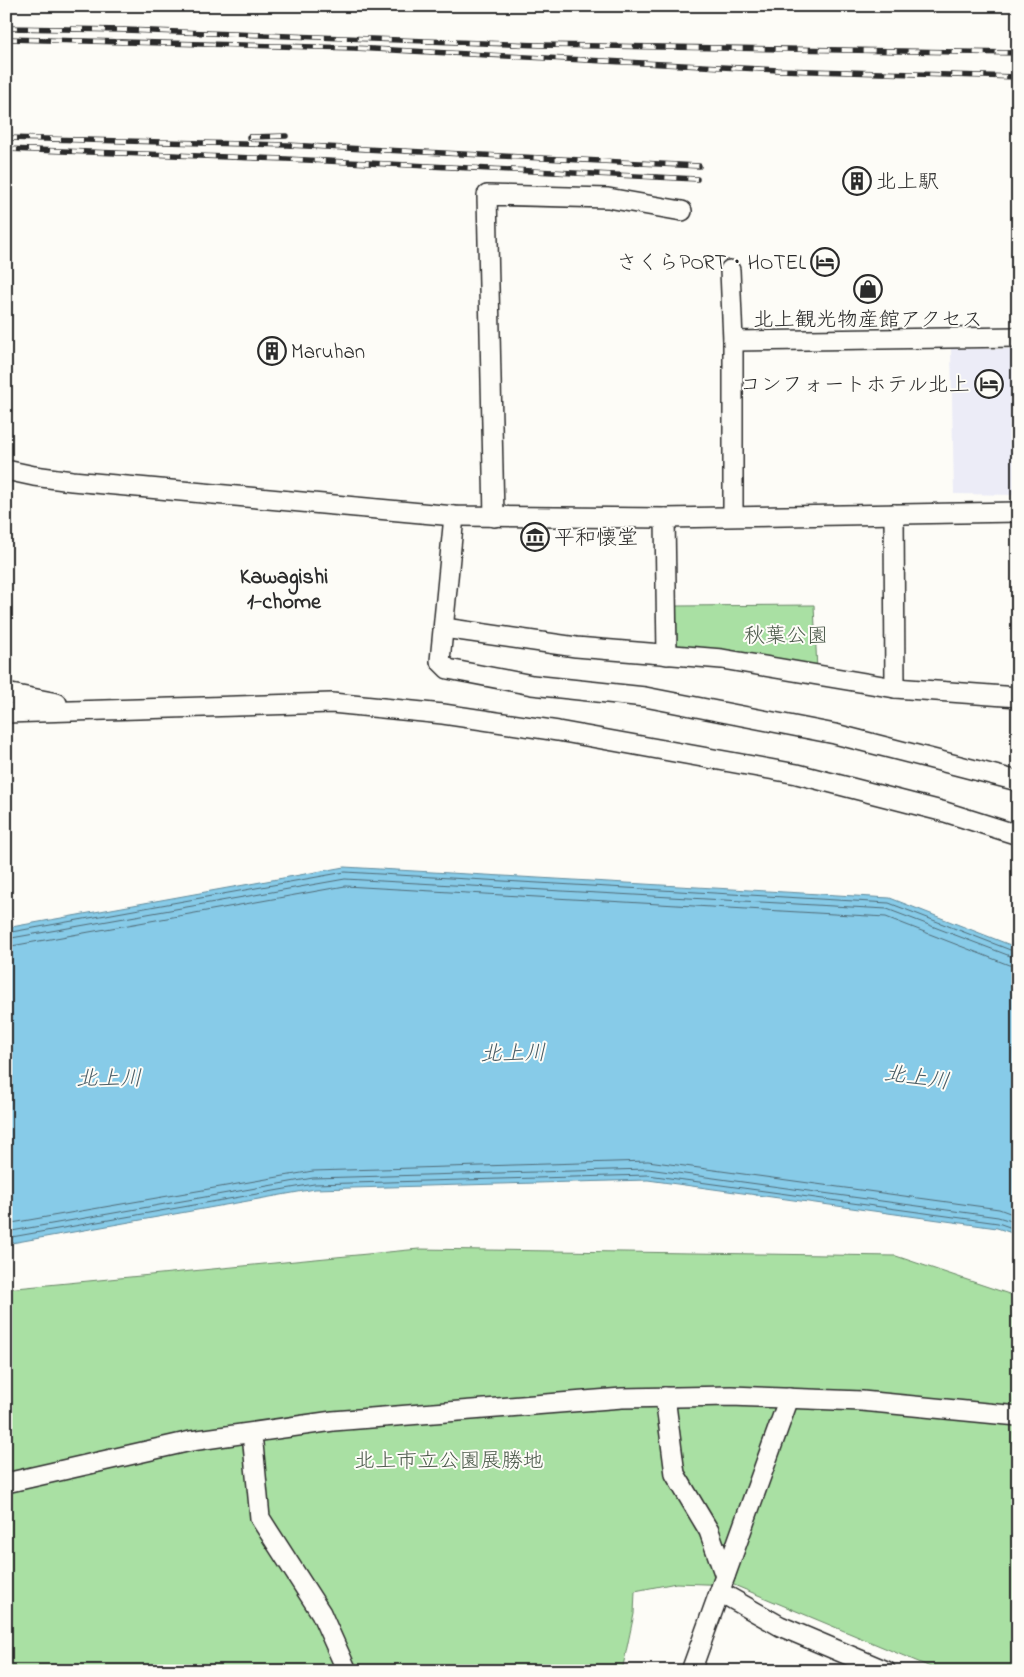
<svg xmlns="http://www.w3.org/2000/svg" width="1024" height="1677" font-family="'Indie Flower','Klee One',sans-serif">
<style>
.built{fill:#ececf7}
.green{fill:#a9e0a3;stroke:#6a8667}
.water{fill:#87cbe8;stroke:#628b9c}
.lines{fill:none;stroke-linecap:round;stroke-linejoin:round}
.shore{stroke:#506b77;stroke-width:1}
.minor-casing{stroke:#2b2b2b;stroke-width:22}
.minor{stroke:#fdfcf7;stroke-width:19}
.rail-casing{stroke:#2b2b2b;stroke-width:5.5}
.rail{stroke:#fdfcf7;stroke-width:4;stroke-dasharray:11;stroke-linecap:butt}
.labels{text-anchor:middle;stroke-width:4;stroke-linejoin:round;paint-order:stroke}
.poi-label{font-size:21px;fill:#2b2b2b;stroke:#fdfcf7;text-anchor:start}
.park-label{font-size:21px;fill:#4a5849;stroke:#fdfcf7}
.neighbourhood-label{font-size:22px;font-weight:bold;fill:#2b2b2b;stroke:#fdfcf7}
.water-label{font-size:22px;font-style:italic;fill:#475b64;stroke:#fdfcf7}
</style>
<rect width="100%" height="100%" fill="#fdfcf7"/>
<filter id="ink" filterUnits="userSpaceOnUse"><feTurbulence type="fractalNoise" baseFrequency=".02" numOctaves="2"/><feDisplacementMap in="SourceGraphic" scale="10" xChannelSelector="R" yChannelSelector="G"/><feConvolveMatrix kernelMatrix="1 2 1 2 8 2 1 2 1" color-interpolation-filters="sRGB"/></filter>
<g filter="url(#ink)">
<path class="built" d="M951,349H1018V495L954,494Z"/>
<g class="green">
<path d="M814,605L817,670L677,647L676,606Z"/>
<path d="M419,1249L896,1256L1018,1297V1671H940L734,1585L676,1583L635,1591L634,1614L622,1671H6V1289Z"/>
</g>
<path class="water" d="M344,867L890,898L1018,948V1235L997,1228L648,1180L315,1189L6,1244V928Z"/>
<g class="lines">
<g class="shore">
<path d="M6,933L345,872L889,903L1018,953"/>
<path d="M6,939L345,879L887,909L1018,959"/>
<path d="M6,947L345,886L886,917L1009,965L1018,966"/>
<path d="M6,1224L313,1171L648,1161L999,1209L1018,1216"/>
<path d="M6,1232L313,1178L648,1169L998,1217L1018,1223"/>
<path d="M6,1238L314,1184L648,1175L998,1223L1018,1230"/>
</g>
<defs>
<g id="minor">
<path d="M730,270L733,341V516"/>
<path d="M733,341L1018,337"/>
<path d="M6,470L34,476L72,481L454,516L665,518L1018,512"/>
<path d="M894,514L895,688"/>
<path d="M454,516L440,661L448,669L532,685L645,697L835,734L1018,781"/>
<path d="M494,517L487,195L608,198L682,211"/>
<path d="M665,518L667,655"/>
<path d="M444,628L576,647L722,659L895,688L1018,697"/>
<path d="M6,693L57,703"/>
<path d="M6,713L332,703L443,714L558,731L797,774L945,812L1018,835"/>
<path d="M665,1397L675,1474L709,1531L725,1576"/>
<path d="M253,1444L260,1518L321,1613L347,1671"/>
<path d="M6,1483L191,1441L333,1421L622,1398L731,1396L862,1401L1018,1416"/>
<path d="M720,1592L780,1626L886,1671"/>
<path d="M691,1671L789,1398"/>
</g>
</defs>
<use href="#minor" class="minor-casing"/>
<use href="#minor" class="minor"/>
<defs>
<g id="rail">
<path d="M6,28L124,30L540,45L1018,53"/>
<path d="M6,39L354,48L778,70L1018,77"/>
<path d="M249,137L286,136"/>
<path d="M6,138L287,145L699,166"/>
<path d="M6,149L286,159L697,179"/>
</g>
</defs>
<use href="#rail" class="rail-casing"/>
<use href="#rail" class="rail"/>
</g>
</g>
<defs>
<symbol id="building-ring" viewBox="-11 -11 22 22"><circle r="9.5" fill="#fdfcf7" stroke="#2b2b2b" stroke-width="1.5"/><path d="M-4-6H4V6H1V3H-1V6H-4ZM-2.5-4.3h1.7v1.8h-1.7ZM.8-4.3h1.7v1.8H.8ZM-2.5-1h1.7V.8h-1.7ZM.8-1h1.7V.8H.8Z" fill="#2b2b2b"/></symbol>
<symbol id="hotel-ring" viewBox="-11 -11 22 22"><circle r="9.5" fill="#fdfcf7" stroke="#2b2b2b" stroke-width="1.5"/><path d="M-6-4.5h1.5V1H6V5H4.5V3h-9V5H-6ZM-4 0a1.8 1.8 0 1 1 3.6 0ZM.5 0V-2.5h3Q6-2.5 6 0Z" fill="#2b2b2b"/></symbol>
<symbol id="shop-ring" viewBox="-11 -11 22 22"><circle r="9.5" fill="#fdfcf7" stroke="#2b2b2b" stroke-width="1.5"/><path d="M-5-2.5h2.3a2.7 3.5 0 0 1 5.4 0H5L5.5 6h-11ZM-1.5-2.5h3a1.5 2.3 0 0 0-3 0Z" fill="#2b2b2b"/></symbol>
<symbol id="museum-ring" viewBox="-11 -11 22 22"><circle r="9.5" fill="#fdfcf7" stroke="#2b2b2b" stroke-width="1.5"/><path d="M0-6L6-3V-2H-6V-3ZM-5-1h2V3h-2ZM-1-1h2V3h-2ZM3-1h2V3H3ZM-6 4H6V6H-6Z" fill="#2b2b2b"/></symbol>
</defs>
<g fill-rule="evenodd">
<use href="#building-ring" x="841" y="165" width="32" height="32"/>
<use href="#hotel-ring" x="809" y="246" width="32" height="32"/>
<use href="#shop-ring" x="852" y="273" width="32" height="32"/>
<use href="#building-ring" x="256" y="335" width="32" height="32"/>
<use href="#hotel-ring" x="973" y="368" width="32" height="32"/>
<use href="#museum-ring" x="519" y="521" width="32" height="32"/>
</g>
<g class="labels">
<g class="poi-label">
<text x="876" y="188">北上駅</text>
<text x="806" y="269" text-anchor="end">さくらPORT・HOTEL</text>
<text x="868" y="326" text-anchor="middle">北上観光物産館アクセス</text>
<text x="291" y="358">Maruhan</text>
<text x="970" y="391" text-anchor="end">コンフォートホテル北上</text>
<text x="554" y="544">平和懐堂</text>
</g>
<g class="park-label">
<text x="786" y="642">秋葉公園</text>
<text x="449" y="1467">北上市立公園展勝地</text>
</g>
<g class="neighbourhood-label">
<text x="284" y="583">Kawagishi<tspan x="284" dy="25">1-chome</tspan></text>
</g>
<g class="water-label">
<text transform="translate(513 1052) rotate(-1)" y="8">北上川</text>
<text transform="translate(917 1076) rotate(8)" y="8">北上川</text>
<text x="109" y="1085">北上川</text>
</g>
</g>
<rect width="1024" height="1677" fill="none" stroke="#fdfcf7" stroke-width="25"/>
<rect x="12" y="12" width="999" height="1652" fill="none" stroke="#2b2b2b" stroke-width="2" filter="url(#ink)"/>
</svg>
